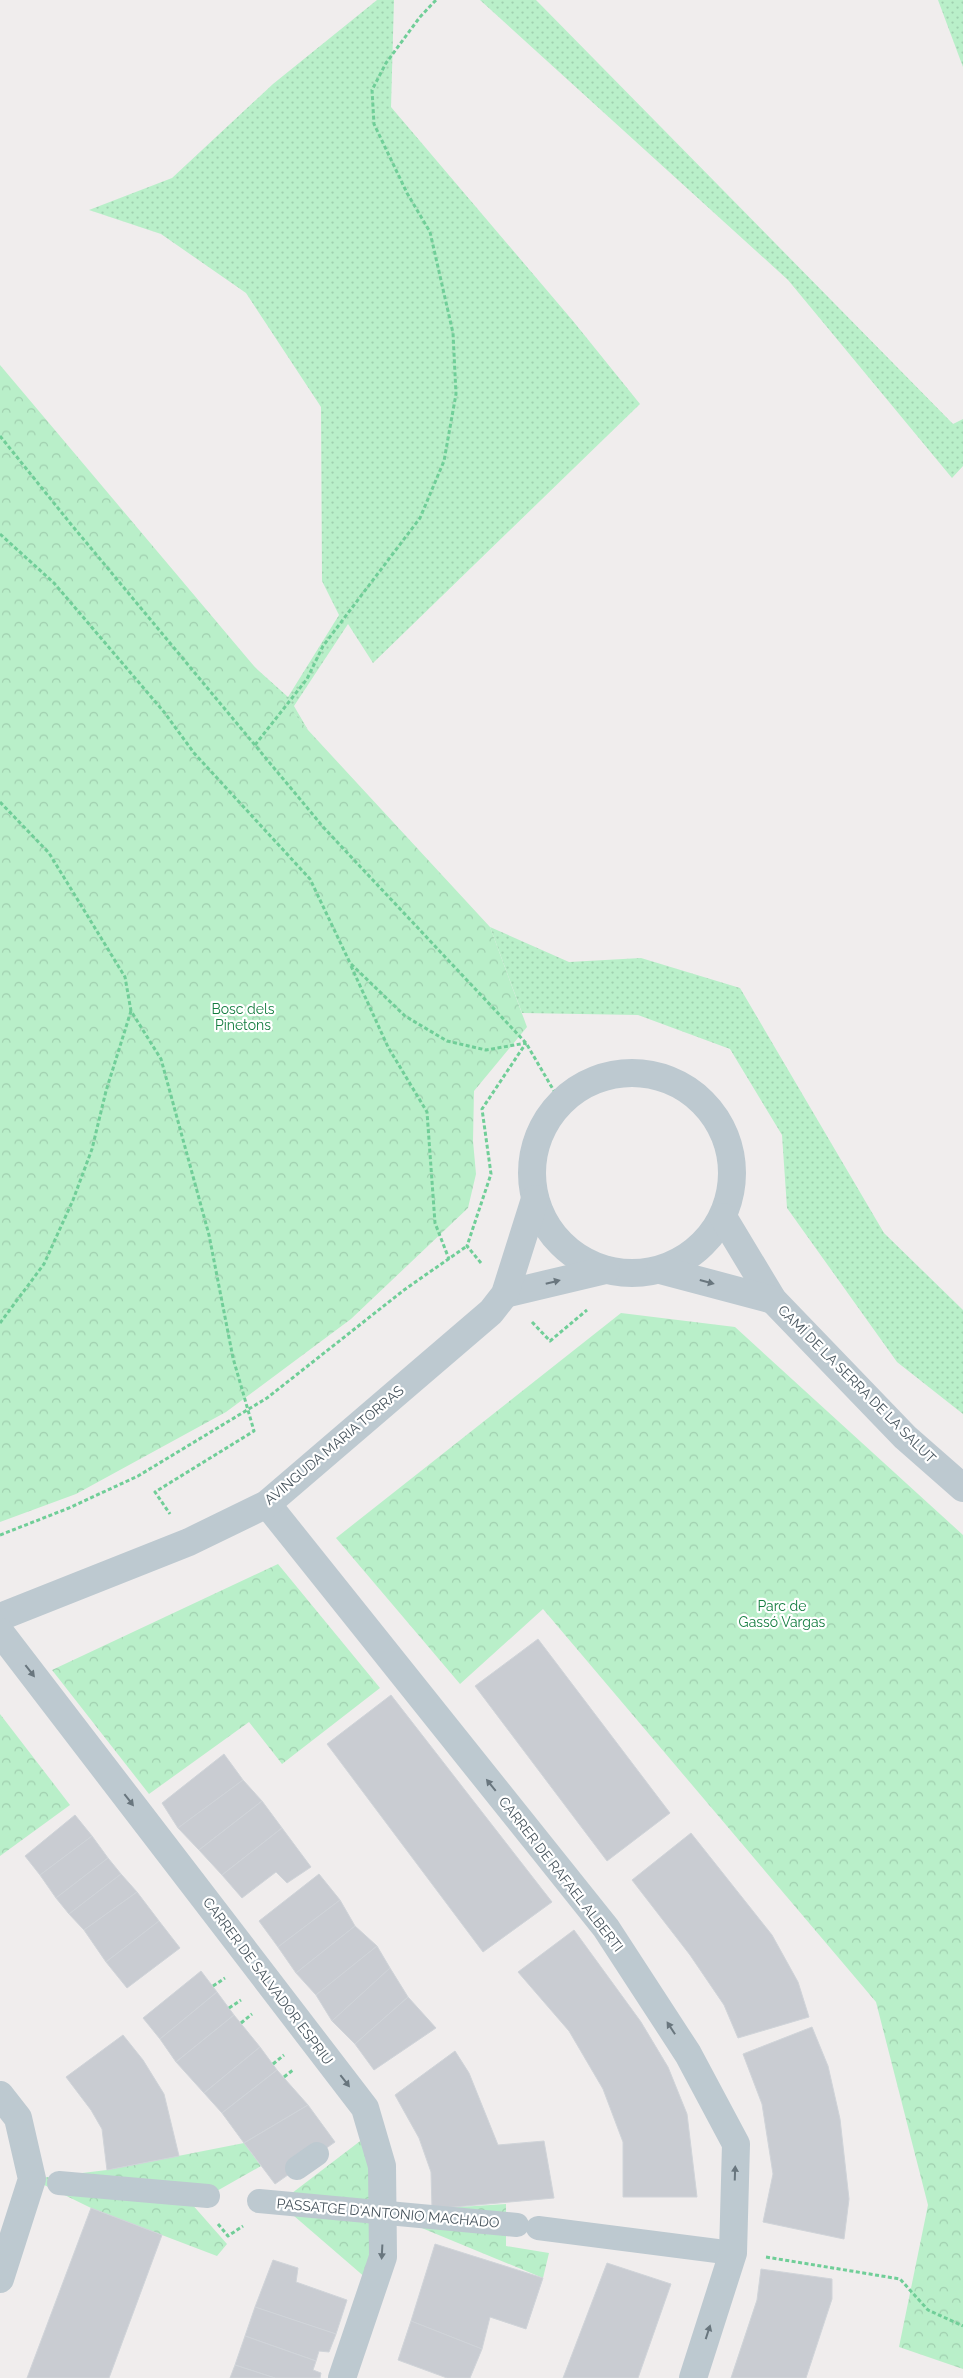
<svg xmlns="http://www.w3.org/2000/svg" width="963" height="2378" font-family="Raleway,sans-serif">
<style>
.grass{fill:url(#grass-dots)}
.park{fill:url(#park-crowns)}
.building{fill:#c9ccd2;stroke:#d0d4d9}
.lines{fill:none;stroke-linecap:round;stroke-linejoin:round}
.path{stroke:#70ce98;stroke-width:3;stroke-dasharray:4 2.5;stroke-linecap:butt}
.pedestrian{stroke:#bdc9d0;stroke-width:24}
.minor{stroke:#bdc9d0;stroke-width:28}
.oneway{fill:#69767e}
.labels{text-anchor:middle;stroke-width:4.5;stroke-linejoin:round;paint-order:stroke}
.park-label{font-size:14px;fill:#147d40;stroke:#fff}
.street-label{font-size:14px;fill:#45525b;stroke:#fff}
</style>
<defs>
<pattern id="grass-dots" width="8" height="8" patternUnits="userSpaceOnUse" patternTransform="scale(1.25)"><rect width="8" height="8" fill="#b9efc9"/><path d="M2 2h.1M6 6h.1" fill="none" stroke="#a0cfaf" stroke-width="1.8" stroke-linecap="round"/></pattern>
<pattern id="park-crowns" width="20" height="18" patternUnits="userSpaceOnUse" patternTransform="scale(1.25)"><rect width="20" height="18" fill="#b9efc9"/><path d="M2 6a3 3 0 1 1 6 0M12 15a3 3 0 1 1 6 0" fill="none" stroke="#a0cfaf"/></pattern>
</defs>
<rect width="100%" height="100%" fill="#f0eded"/>
<g class="grass">
<path d="M377,0H394L391,107L573,321L640,404L373,663L348,624L294,706L308,730L248,661L288,697L339,615L322,581L321,407L246,293L161,234L89,210L172,178L273,84Z"/>
<path d="M480,0H536L953,424L963,419V466L952,478L788,280Z"/>
<path d="M938,0H963V67Z"/>
<path d="M490,927L569,962L641,958L740,988L884,1233L963,1310V1414L897,1362L787,1208L782,1135L730,1049L638,1015L522,1013Z"/>
</g>
<g class="park">
<path d="M0,365L308,730L490,927L527,1027L474,1091L473,1141L476,1174L468,1208L351,1319L226,1412L76,1494L0,1522Z"/>
<path d="M621,1313L735,1327L963,1535V2369L899,2347L928,2205L876,2002L543,1609L460,1684L336,1538Z"/>
<path d="M278,1564L380,1688L282,1764L249,1722L149,1794L52,1670Z"/>
<path d="M0,1714L70,1805L0,1856Z"/>
<path d="M372,2132L382,2212L506,2204V2246L549,2253L543,2278L383,2212L374,2285L279,2203Z"/>
<path d="M244,2143L261,2166L208,2196L183,2194L227,2244L217,2256L91,2208L32,2179L107,2170Z"/>
</g>
<g class="building">
<path d="M538,1639L670,1813L607,1861L475,1686Z"/>
<path d="M391,1695L552,1902L483,1952L327,1744Z"/>
<path d="M224,1754L243,1780L178,1828L162,1803Z"/>
<path d="M243,1780L262,1801L199,1850L178,1828Z"/>
<path d="M262,1801L282,1828L222,1875L199,1850Z"/>
<path d="M75,1815L92,1836L40,1875L25,1856Z"/>
<path d="M282,1828L311,1867L287,1883L276,1872L242,1898L222,1875Z"/>
<path d="M691,1833L772,1935L798,1982L809,2017L738,2038L724,2005L690,1955L632,1880Z"/>
<path d="M92,1836L108,1858L56,1898L40,1875Z"/>
<path d="M108,1858L121,1874L69,1914L56,1898Z"/>
<path d="M121,1874L137,1892L84,1930L69,1914Z"/>
<path d="M319,1874L340,1900L278,1947L259,1921Z"/>
<path d="M137,1892L159,1921L106,1962L84,1930Z"/>
<path d="M340,1900L355,1926L296,1973L278,1947Z"/>
<path d="M159,1921L180,1948L127,1988L106,1962Z"/>
<path d="M355,1926L377,1946L316,1995L296,1973Z"/>
<path d="M574,1930L641,2022L668,2067L687,2114L697,2197H623V2142L603,2089L569,2031L518,1972Z"/>
<path d="M377,1946L390,1968L332,2021L316,1995Z"/>
<path d="M390,1968L408,1997L355,2044L332,2021Z"/>
<path d="M201,1971L217,1992L160,2039L143,2018Z"/>
<path d="M217,1992L234,2015L176,2062L160,2039Z"/>
<path d="M408,1997L436,2028L374,2070L355,2044Z"/>
<path d="M234,2015L260,2047L204,2093L176,2062Z"/>
<path d="M812,2027L828,2066L840,2119L849,2199L844,2239L763,2222L773,2174L762,2104L743,2054Z"/>
<path d="M123,2035L143,2060L164,2094L179,2156L107,2170L102,2129L91,2110L66,2077Z"/>
<path d="M260,2047L277,2070L222,2113L204,2093Z"/>
<path d="M455,2051L469,2073L498,2145L544,2141L554,2198L432,2209L431,2172L419,2138L395,2095Z"/>
<path d="M277,2070L308,2105L244,2143L222,2113Z"/>
<path d="M308,2105L335,2142L275,2184L244,2143Z"/>
<path d="M91,2208L162,2235L109,2378H27Z"/>
<path d="M435,2244L543,2278L526,2329L490,2317L482,2349L411,2321Z"/>
<path d="M273,2260L298,2268L296,2282L347,2300L336,2334L255,2307Z"/>
<path d="M607,2263L671,2284L638,2378H563Z"/>
<path d="M761,2269L832,2279V2299L806,2378H731L757,2300Z"/>
<path d="M255,2307L336,2334L329,2352L319,2351L316,2361L245,2336Z"/>
<path d="M411,2321L482,2349L470,2378H447L398,2360Z"/>
<path d="M245,2336L316,2361L313,2370L321,2373L320,2378H275L235,2365Z"/>
<path d="M235,2365L275,2378H230Z"/>
</g>
<g class="lines">
<g class="path">
<path d="M0,436L70,523L324,828L526,1043L561,1103"/>
<path d="M0,534L54,583L164,712L194,753L310,879L350,963L405,1016L447,1041L486,1050L526,1043"/>
<path d="M255,745L307,679L323,646L420,518L444,461L456,394L453,333L430,232L407,193L374,124L372,90L386,63L420,17L436,0"/>
<path d="M0,802L49,853L125,977L131,1011L161,1059L209,1235L233,1358L254,1431L155,1492L170,1514"/>
<path d="M351,966L388,1047L427,1112L435,1223L449,1259"/>
<path d="M481,1263L467,1246L491,1174L482,1109L526,1043"/>
<path d="M532,1322L550,1341L587,1310"/>
<path d="M0,1323L44,1264L73,1200L92,1149L106,1091L131,1011"/>
<path d="M0,1535L69,1508L138,1476L267,1398L404,1290L467,1246"/>
<path d="M213,1986L225,1978"/>
<path d="M229,2008L241,2000"/>
<path d="M241,2023L252,2014"/>
<path d="M273,2064L284,2055"/>
<path d="M284,2077L293,2070"/>
<path d="M218,2224L228,2236L243,2226"/>
<path d="M766,2257L900,2279L928,2310L963,2326"/>
</g>
<g class="pedestrian">
<path d="M297,2168L317,2154"/>
<path d="M59,2183L208,2196"/>
<path d="M259,2201L517,2225"/>
<path d="M538,2228L717,2251"/>
</g>
<g class="minor">
<circle cx="632" cy="1173" r="100"/>
<path d="M723,1217L773,1300L905,1437L963,1488"/>
<path d="M660,1270L773,1300"/>
<path d="M505,1294L606,1270"/>
<path d="M267,1504L606,1928L688,2054L736,2144L733,2253L693,2378"/>
<path d="M0,1617L189,1542L267,1504L491,1312L505,1294L535,1199"/>
<path d="M0,1632L365,2108L382,2166L383,2257L342,2378"/>
<path d="M0,2095L18,2118L32,2179L0,2279"/>
</g>
</g>
<defs><path id="oneway-solid" d="M-6-.8H1V-3.2L6.5 0L1 3.2V.8H-6Z" transform="scale(1.25)"/></defs>
<g class="oneway">
<use href="#oneway-solid" transform="translate(553 1282) rotate(-14)"/>
<use href="#oneway-solid" transform="translate(707 1282) rotate(15)"/>
<use href="#oneway-solid" transform="translate(30 1671) rotate(52)"/>
<use href="#oneway-solid" transform="translate(491 1785) rotate(-129)"/>
<use href="#oneway-solid" transform="translate(129 1800) rotate(52)"/>
<use href="#oneway-solid" transform="translate(671 2028) rotate(-123)"/>
<use href="#oneway-solid" transform="translate(345 2081) rotate(52)"/>
<use href="#oneway-solid" transform="translate(735 2173) rotate(-88)"/>
<use href="#oneway-solid" transform="translate(382 2252) rotate(93)"/>
<use href="#oneway-solid" transform="translate(708 2332) rotate(-72)"/>
</g>
<g class="labels">
<g class="park-label">
<text x="243" y="1014">Bosc dels<tspan x="243" dy="16">Pinetons</tspan></text>
<text x="782" y="1611">Parc de<tspan x="782" dy="16">Gassó Vargas</tspan></text>
</g>
<g class="street-label">
<text transform="translate(857 1384) rotate(45)" y="5">CAMÍ DE LA SERRA DE LA SALUT</text>
<text transform="translate(334 1445) rotate(-40)" y="5">AVINGUDA MARIA TORRAS</text>
<text transform="translate(561 1874) rotate(52)" y="5">CARRER DE RAFAEL ALBERTI</text>
<text transform="translate(268 1981) rotate(53)" y="5">CARRER DE SALVADOR ESPRIU</text>
<text transform="translate(388 2213) rotate(5)" y="5">PASSATGE D'ANTONIO MACHADO</text>
</g>
</g>
</svg>
